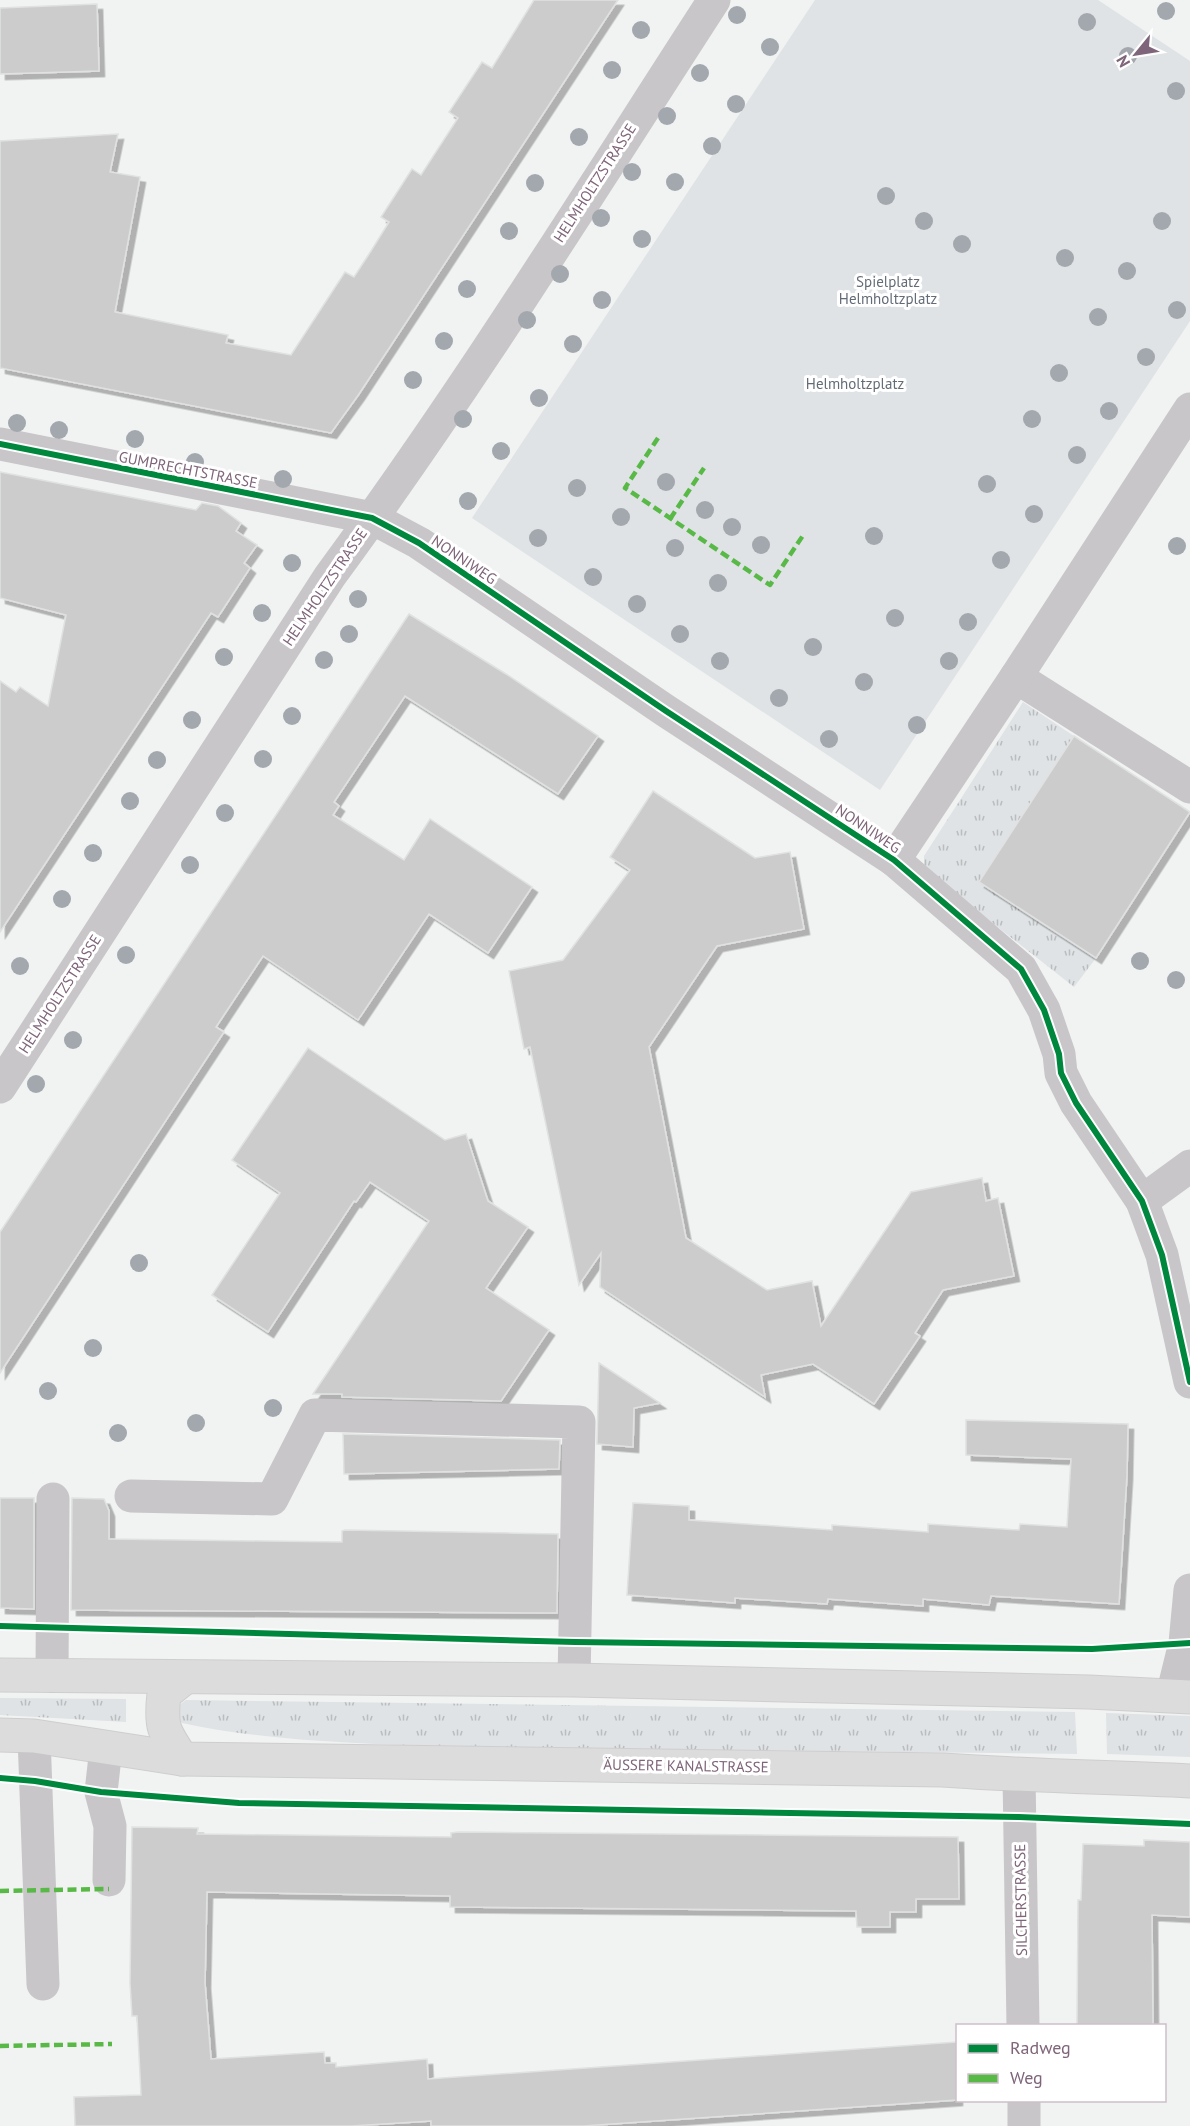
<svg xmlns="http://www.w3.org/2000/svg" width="1190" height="2126" font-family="'PT Sans',sans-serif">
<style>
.grass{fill:url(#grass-tufts)}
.park{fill:#dfe3e5}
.building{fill:#cdcccd;stroke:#e0e1e1;stroke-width:1.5;filter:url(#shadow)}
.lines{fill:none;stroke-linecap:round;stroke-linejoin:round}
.major-casing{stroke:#cfcecf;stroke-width:35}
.minor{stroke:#c8c6c8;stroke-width:33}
.major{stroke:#dddcdd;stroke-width:33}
.quiet{stroke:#58b947;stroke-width:4.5;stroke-dasharray:9 4.5;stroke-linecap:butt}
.cycleway-casing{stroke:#fff;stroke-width:10}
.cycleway{stroke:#00873e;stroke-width:6}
.tree{fill:#a3a8ae}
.labels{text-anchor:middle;stroke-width:6;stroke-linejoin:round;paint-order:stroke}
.street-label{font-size:15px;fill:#7e6579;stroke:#fff}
.park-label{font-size:15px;fill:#636c76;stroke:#fff}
</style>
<defs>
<pattern id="grass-tufts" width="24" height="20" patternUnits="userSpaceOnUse" patternTransform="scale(1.5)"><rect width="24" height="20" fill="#dfe3e5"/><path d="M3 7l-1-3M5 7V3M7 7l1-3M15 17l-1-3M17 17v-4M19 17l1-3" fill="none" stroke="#babcbe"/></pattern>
<filter id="shadow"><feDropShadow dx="5.5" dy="5.5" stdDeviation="0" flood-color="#0004"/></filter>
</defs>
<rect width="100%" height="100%" fill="#f1f2f2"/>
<g class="grass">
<path d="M1023,702L1074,736L979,881L1067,939L1093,951L1091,955L1096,958L1074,987L924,869V856Z"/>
<path d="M0,1698L126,1699V1722L0,1715Z"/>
<path d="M186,1700L1075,1712L1077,1754L440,1747C354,1743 266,1741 182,1723L178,1719V1706Z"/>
<path d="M1106,1713L1190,1716V1757L1107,1754Z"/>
</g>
<path class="park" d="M815,0H1098L1190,61V321L880,790L472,518Z"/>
<g class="building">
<path d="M534,0H618L359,394L331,433L0,368V141L118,134L110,172L140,177L115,312L228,335L226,343L291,355L345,272L354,277L371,251L389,222L381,217L412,169L421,175L458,118L449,112L482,62L492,68Z"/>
<path d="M97,4L99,71L0,74V8Z"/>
<path d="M0,472L196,510L202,503L218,506L241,523L236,531L257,545L244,563L250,568L218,617L211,613L0,932V681L16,692L20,687L48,706L66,615L0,598Z"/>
<path d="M409,614L506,674L598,736L558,794L405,696L334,802L339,806L333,815L404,860L430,819L532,887L488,953L429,914L358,1020L263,956L216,1027L224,1032L0,1373V1232Z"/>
<path d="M1074,736L1190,812L1096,958L979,882Z"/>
<path d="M653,791L755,858L790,852L804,929L717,946L649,1047L686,1238L767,1290L812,1281L821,1326L911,1192L982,1178L986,1201L998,1198L1014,1276L943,1290L915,1333L920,1336L874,1404L813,1364L761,1375L765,1397L600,1287L601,1253L579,1285L530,1047L524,1049L509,971L563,960L630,870L610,857Z"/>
<path d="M308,1048L445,1140L466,1134L488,1201L528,1227L486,1288L549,1330L501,1401L342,1397V1394H313L429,1221L370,1182L356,1202L354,1201L268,1332L212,1295L280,1193L232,1160Z"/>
<path d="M599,1363L660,1403L634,1408L633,1447L597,1444Z"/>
<path d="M966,1420L1128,1424L1127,1475L1119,1604L991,1596L989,1605L923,1599V1606L828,1599L827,1604L735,1598V1603L627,1595L633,1503L689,1506V1520L832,1530V1525L928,1532V1524L1019,1530L1020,1524L1067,1527L1071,1459L966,1455Z"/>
<path d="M343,1434L560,1440L559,1469L344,1474Z"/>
<path d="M0,1498H34V1609L0,1608Z"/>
<path d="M72,1498L104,1499L109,1511V1539L342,1542V1531L345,1530L558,1534L557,1613L71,1610Z"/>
<path d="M132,1827L198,1828L197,1834L451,1837V1833L458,1832L958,1837L959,1899H916V1912H890V1927H857L856,1911L450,1907V1896L207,1892L205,1983L211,2059L324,2052L325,2063H336V2067L427,2059L428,2079L957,2042V2100L583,2126H431V2121L351,2126H75L74,2097L141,2095L137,2016H132L130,1983Z"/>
<path d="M1144,1840L1190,1842V1917L1152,1915L1153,2025H1077L1078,1900H1081L1083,1844L1144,1846Z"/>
</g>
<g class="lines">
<defs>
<g id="major">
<path d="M0,1675L574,1680L1089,1692L1190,1697"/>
<path d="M0,1735L34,1736L182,1759L943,1770C1026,1776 1108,1777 1190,1781"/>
<path d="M182,1759C164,1732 160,1727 164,1694L184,1678"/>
</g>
</defs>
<use href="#major" class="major-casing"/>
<g class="minor">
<path d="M0,444L372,518L419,543L666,711L894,860L1021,969L1044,1010L1059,1054L1061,1073L1076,1103L1142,1201L1162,1255L1190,1382"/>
<path d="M1016,677L1190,787"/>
<path d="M894,860L1016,677L1190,409"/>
<path d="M0,1087L330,576C467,390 589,193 714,0"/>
<path d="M1142,1201L1190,1166"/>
<path d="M131,1496L272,1499L315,1415L579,1422L574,1680"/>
<path d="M52,1676L53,1499"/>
<path d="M1172,1696L1185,1643L1190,1590"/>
<path d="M34,1736L43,1984"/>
<path d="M106,1748L101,1792L110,1826L109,1880"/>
<path d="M1019,1775L1023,2026"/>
<path d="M1024,2100V2126"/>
</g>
<use href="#major" class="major"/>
<g class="quiet">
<path d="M658,438L625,488L770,585L804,534"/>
<path d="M670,519L704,468"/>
<path d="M0,1891L109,1889"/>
<path d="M0,2046L112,2044"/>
</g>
<defs>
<g id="cycleway">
<path d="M0,444L372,518L419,543L666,711L894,860L1021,969L1044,1010L1059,1054L1061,1073L1076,1103L1142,1201L1162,1255L1190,1382"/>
<path d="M0,1626L575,1642L1092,1649L1190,1643"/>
<path d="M0,1778L35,1781L101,1792L239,1803L1019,1817L1190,1824"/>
</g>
</defs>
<use href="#cycleway" class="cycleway-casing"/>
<use href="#cycleway" class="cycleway"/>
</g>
<g class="tree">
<circle cx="1166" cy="11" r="9"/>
<circle cx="737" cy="15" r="9"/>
<circle cx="1087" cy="22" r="9"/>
<circle cx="641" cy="30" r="9"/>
<circle cx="770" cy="47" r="9"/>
<circle cx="1128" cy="56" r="9"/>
<circle cx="612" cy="70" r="9"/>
<circle cx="700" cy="73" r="9"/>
<circle cx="1176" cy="91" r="9"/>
<circle cx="736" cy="104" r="9"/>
<circle cx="667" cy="116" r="9"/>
<circle cx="579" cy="137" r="9"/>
<circle cx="712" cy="146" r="9"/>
<circle cx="632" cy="172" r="9"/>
<circle cx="675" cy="182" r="9"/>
<circle cx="535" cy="183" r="9"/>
<circle cx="886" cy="196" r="9"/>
<circle cx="601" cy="218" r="9"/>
<circle cx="924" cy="221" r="9"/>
<circle cx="1162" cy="221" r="9"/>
<circle cx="509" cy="231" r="9"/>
<circle cx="642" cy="239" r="9"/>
<circle cx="962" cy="244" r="9"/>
<circle cx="1065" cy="258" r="9"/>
<circle cx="1127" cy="271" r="9"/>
<circle cx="560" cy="274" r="9"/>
<circle cx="467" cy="289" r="9"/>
<circle cx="602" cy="300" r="9"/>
<circle cx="1177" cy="310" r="9"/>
<circle cx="1098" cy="317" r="9"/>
<circle cx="527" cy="320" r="9"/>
<circle cx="444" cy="341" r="9"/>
<circle cx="573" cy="344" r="9"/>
<circle cx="1146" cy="357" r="9"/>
<circle cx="1059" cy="373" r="9"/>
<circle cx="413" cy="380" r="9"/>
<circle cx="539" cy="398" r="9"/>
<circle cx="1109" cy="411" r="9"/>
<circle cx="463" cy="419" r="9"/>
<circle cx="1032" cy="419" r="9"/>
<circle cx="17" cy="423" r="9"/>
<circle cx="59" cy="430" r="9"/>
<circle cx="135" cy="439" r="9"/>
<circle cx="501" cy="451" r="9"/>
<circle cx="1077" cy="455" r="9"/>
<circle cx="195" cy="462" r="9"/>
<circle cx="283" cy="479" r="9"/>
<circle cx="666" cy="482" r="9"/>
<circle cx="987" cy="484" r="9"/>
<circle cx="577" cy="488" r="9"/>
<circle cx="468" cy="501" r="9"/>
<circle cx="705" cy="510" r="9"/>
<circle cx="1034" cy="514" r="9"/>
<circle cx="621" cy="517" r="9"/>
<circle cx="732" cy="527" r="9"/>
<circle cx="874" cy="536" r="9"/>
<circle cx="538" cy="538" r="9"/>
<circle cx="761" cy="545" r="9"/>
<circle cx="1177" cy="546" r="9"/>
<circle cx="675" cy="548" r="9"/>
<circle cx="1001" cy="560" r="9"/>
<circle cx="292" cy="563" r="9"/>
<circle cx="593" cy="577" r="9"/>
<circle cx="718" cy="583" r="9"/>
<circle cx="358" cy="599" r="9"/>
<circle cx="637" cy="604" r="9"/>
<circle cx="262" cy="613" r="9"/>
<circle cx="895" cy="618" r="9"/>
<circle cx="968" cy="622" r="9"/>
<circle cx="349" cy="634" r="9"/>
<circle cx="680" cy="634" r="9"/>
<circle cx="813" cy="647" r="9"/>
<circle cx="224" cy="657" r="9"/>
<circle cx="324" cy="660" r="9"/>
<circle cx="720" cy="661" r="9"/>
<circle cx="949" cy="661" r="9"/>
<circle cx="864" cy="682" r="9"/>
<circle cx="779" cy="698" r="9"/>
<circle cx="292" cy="716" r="9"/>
<circle cx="192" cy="720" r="9"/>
<circle cx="917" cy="725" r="9"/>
<circle cx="829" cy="739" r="9"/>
<circle cx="263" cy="759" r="9"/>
<circle cx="157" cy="760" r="9"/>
<circle cx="130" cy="801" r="9"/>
<circle cx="225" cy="813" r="9"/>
<circle cx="93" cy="853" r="9"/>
<circle cx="190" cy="865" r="9"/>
<circle cx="62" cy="899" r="9"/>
<circle cx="126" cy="955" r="9"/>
<circle cx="1140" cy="961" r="9"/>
<circle cx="20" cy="966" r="9"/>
<circle cx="1176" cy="980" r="9"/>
<circle cx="73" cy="1040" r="9"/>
<circle cx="36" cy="1084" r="9"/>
<circle cx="139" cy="1263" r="9"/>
<circle cx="93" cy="1348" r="9"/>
<circle cx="48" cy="1391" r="9"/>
<circle cx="273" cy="1408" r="9"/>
<circle cx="196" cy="1423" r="9"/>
<circle cx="118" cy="1433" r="9"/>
</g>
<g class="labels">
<g class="street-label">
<text transform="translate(595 183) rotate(-57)" y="5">HELMHOLTZSTRASSE</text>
<text transform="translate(188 470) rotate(11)" y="5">GUMPRECHTSTRASSE</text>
<text transform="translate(464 560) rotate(34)" y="5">NONNIWEG</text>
<text transform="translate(325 587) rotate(-56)" y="5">HELMHOLTZSTRASSE</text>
<text transform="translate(868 829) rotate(34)" y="5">NONNIWEG</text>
<text transform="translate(60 994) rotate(-57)" y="5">HELMHOLTZSTRASSE</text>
<text transform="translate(686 1766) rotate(1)" y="5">ÄUSSERE KANALSTRASSE</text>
<text transform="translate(1021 1900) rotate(-91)" y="5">SILCHERSTRASSE</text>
</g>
<g class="park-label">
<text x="888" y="287">Spielplatz<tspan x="888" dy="17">Helmholtzplatz</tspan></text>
<text x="855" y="389">Helmholtzplatz</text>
</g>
</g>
<rect x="956" y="2024" width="210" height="78" fill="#ffffff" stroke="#cbc1c9" stroke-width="1.5"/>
<rect x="968" y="2044" width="30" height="9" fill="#00873e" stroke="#cbc1c9" stroke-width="1.5"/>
<text x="1010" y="2054" font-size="18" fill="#7e6579">Radweg</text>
<rect x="968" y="2074" width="30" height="9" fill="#58b947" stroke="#cbc1c9" stroke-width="1.5"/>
<text x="1010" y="2084" font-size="18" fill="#7e6579">Weg</text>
<g transform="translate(1136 54) rotate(240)" stroke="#ffffff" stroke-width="4.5" paint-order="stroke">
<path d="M0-4.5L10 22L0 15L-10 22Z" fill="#7e6579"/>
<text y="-9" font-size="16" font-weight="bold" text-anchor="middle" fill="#7e6579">N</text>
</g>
</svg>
